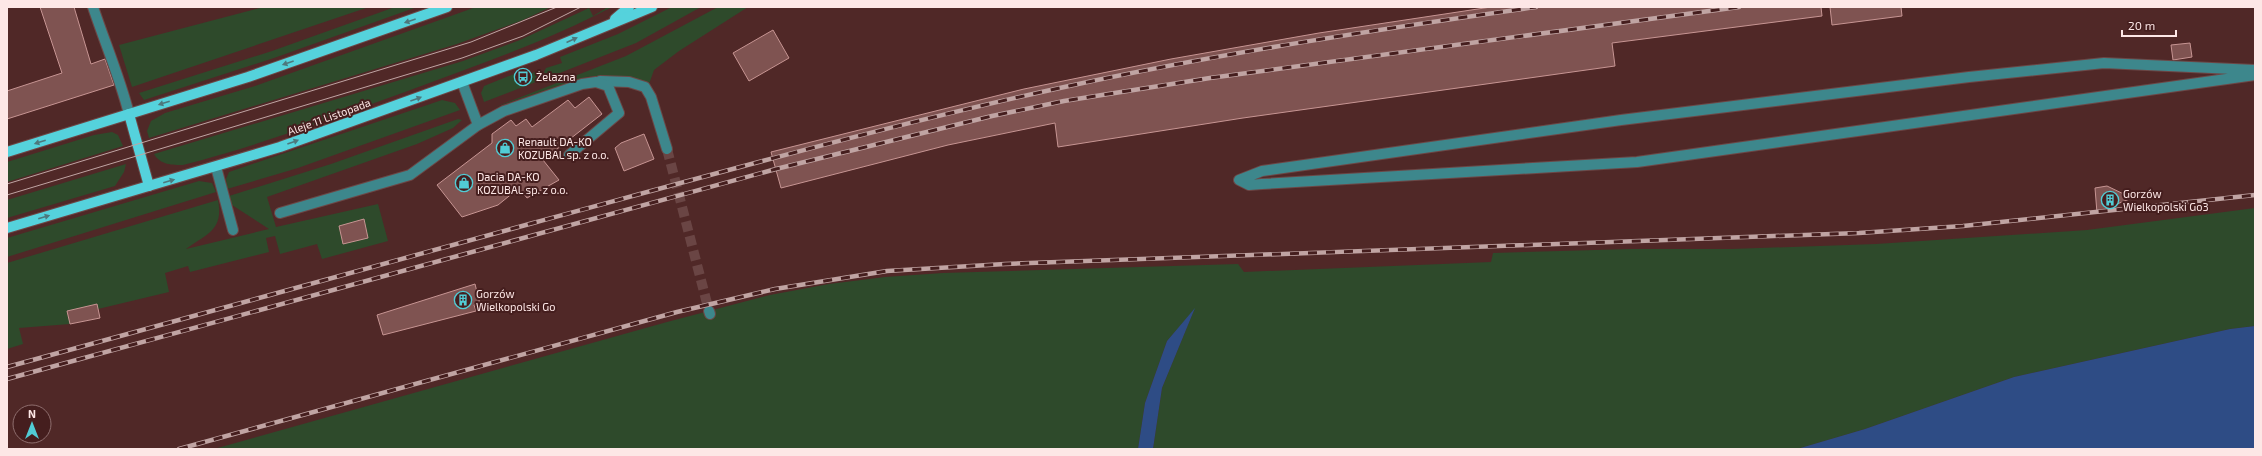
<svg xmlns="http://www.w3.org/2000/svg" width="2262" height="456" font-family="'Exo 2',sans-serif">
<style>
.green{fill:#2e4a2b}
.water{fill:#2e4c85}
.building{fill:#7f5351;stroke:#c79593}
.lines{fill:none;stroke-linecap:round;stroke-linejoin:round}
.minor-tunnel{stroke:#6a4544;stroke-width:10;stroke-dasharray:10 5;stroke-linecap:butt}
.minor-casing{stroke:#6c4746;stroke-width:12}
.major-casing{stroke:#6c4746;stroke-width:12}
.minor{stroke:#3d878c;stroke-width:10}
.major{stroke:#55d2dc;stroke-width:10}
.tram{stroke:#c0a4a3;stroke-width:1}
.rail-casing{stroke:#c0a4a3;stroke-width:4.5}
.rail{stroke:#451e1e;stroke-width:3;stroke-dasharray:9;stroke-linecap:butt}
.oneway{fill:#4d787d}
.labels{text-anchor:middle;stroke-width:4;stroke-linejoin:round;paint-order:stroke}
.poi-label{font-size:11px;fill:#fde7e6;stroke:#451e1e;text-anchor:start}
.street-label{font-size:11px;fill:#fde7e6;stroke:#451e1e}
</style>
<rect width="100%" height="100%" fill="#502827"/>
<g class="green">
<path d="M264,7H369L132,87L119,45Z"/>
<path d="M395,7H417L274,58L144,100L139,93L272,51Z"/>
<path d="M476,7H551L523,20L457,44L149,138L147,131L151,121L165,113L255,86Z"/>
<path d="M608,7H612C545,42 475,66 405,92C332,118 258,146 183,165C173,165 160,165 154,154L463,61L520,40L589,8L593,16Z"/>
<path d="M672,7H701L636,43L547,78L544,72L546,68L562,63L560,57L618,34Z"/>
<path d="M718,7H748L679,51L654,70L648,87C626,78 610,74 586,77L495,107L626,56Z"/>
<path d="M519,72L521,77L526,75L527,79L533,77L532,73L535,72L539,74L541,80L484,102L481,93L484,86Z"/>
<path d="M442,100L455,103L460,110L298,168L227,189L226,179L229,172Z"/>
<path d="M458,119L462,120L453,128L417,144L267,197L276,227L378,204L388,241L322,259L317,244L280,254L275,236L266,238L269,252L190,272L188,266L165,273L169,292L98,309L67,312L70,324L19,328L23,344L7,349V263L218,200C224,231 206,234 186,249L269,229L232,205L229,196L331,164Z"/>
<path d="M112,132L118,135L123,146L7,182V162L94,135Z"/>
<path d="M126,164L124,172L115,186L7,218V200Z"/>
<path d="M199,181L212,183L216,192L7,257V238Z"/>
<path d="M2255,208V326L2230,329L2014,377L1865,429L1797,449H1153L1162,388L1194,310L1167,341L1145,403L1138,449H214L667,322L770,295L829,284L885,277L943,273L1238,264L1244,272L1491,262L1493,253L1631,249H1731L1876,244L2087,230Z"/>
</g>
<g class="water">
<path d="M1195,308L1162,388L1153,449H1138L1145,403L1167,341Z"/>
<path d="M2255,326V449H1797L1865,429L2014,377L2230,329Z"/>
</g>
<g class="building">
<path d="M40,7H74L91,64L105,59L114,85L7,119V91L62,73Z"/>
<path d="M1491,7H1821L1822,16L1612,43L1615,66L1243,118L1058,147L1055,123L948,145L781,188L771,152L1024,89L1171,59L1319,33Z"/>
<path d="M1830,7H1901L1902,16L1832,25Z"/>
<path d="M773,30L789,58L749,81L733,53Z"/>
<path d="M2190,43L2192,57L2173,60L2171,45Z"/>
<path d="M589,97L602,114L543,160L559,180L527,198L519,188L498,205L462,217L437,185L492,143V134L511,120L516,126L526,119L532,127L568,100L575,108Z"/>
<path d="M644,134L654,159L624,171L615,148L621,143Z"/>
<path d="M2107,186L2132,198L2112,206V211L2097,213L2095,188Z"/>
<path d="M364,219L368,238L343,244L339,226Z"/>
<path d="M475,284L480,304L474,305L476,311L383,335L377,315Z"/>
<path d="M97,304L100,318L70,324L67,311Z"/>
</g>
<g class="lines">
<path class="minor-tunnel" d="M667,149L709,311"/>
<defs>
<g id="minor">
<path d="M93,7C105,43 120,78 129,114"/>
<path d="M2255,70L2104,63L1969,77L1621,120L1262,171L1239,180L1249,185L1262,184L1637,162L2255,75"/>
<path d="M600,81L629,82L645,87L651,97L667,149"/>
<path d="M462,82L478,125"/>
<path d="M216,167L233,230"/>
<path d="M280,213L410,175L478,125L504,111L582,84L596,82L608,86L619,113L569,155"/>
<path d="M709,311L710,314"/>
</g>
<g id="major">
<path d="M615,19L629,7"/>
<path d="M129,114L149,186"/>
<path d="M7,152L248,77L447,7"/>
<path d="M7,228L280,147L536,55L652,7"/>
</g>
</defs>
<use href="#minor" class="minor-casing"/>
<use href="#major" class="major-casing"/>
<use href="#minor" class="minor"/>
<use href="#major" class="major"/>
<g class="tram">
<path d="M7,184L471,42L557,7"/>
<path d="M7,195L462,58L523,36L581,7"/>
</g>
<defs>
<g id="rail">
<path d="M7,367C182,319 358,271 533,223C711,175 888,125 1069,86C1223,53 1379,29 1536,7"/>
<path d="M7,379L776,169L992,116L1064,101L1210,78L1739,7"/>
<path d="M179,449L677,312L775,289L887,271L1005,264L1859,233L1963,226L2255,195"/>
</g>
</defs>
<use href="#rail" class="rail-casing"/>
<use href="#rail" class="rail"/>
</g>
<defs><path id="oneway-solid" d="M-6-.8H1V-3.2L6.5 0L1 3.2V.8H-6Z"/></defs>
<g class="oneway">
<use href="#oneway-solid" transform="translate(410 21) rotate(161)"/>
<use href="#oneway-solid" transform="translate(572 40) rotate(-24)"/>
<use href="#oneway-solid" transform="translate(288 63) rotate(161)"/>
<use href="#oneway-solid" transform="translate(416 99) rotate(-20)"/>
<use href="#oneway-solid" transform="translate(164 103) rotate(163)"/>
<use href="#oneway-solid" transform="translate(40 142) rotate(163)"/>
<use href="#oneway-solid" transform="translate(293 142) rotate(-20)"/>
<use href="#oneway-solid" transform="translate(169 181) rotate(-16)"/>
<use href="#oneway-solid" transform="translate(44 217) rotate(-16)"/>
</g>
<defs>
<symbol id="bus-ring" viewBox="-11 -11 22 22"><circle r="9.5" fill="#451e1e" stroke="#51ccd5" stroke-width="1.5"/><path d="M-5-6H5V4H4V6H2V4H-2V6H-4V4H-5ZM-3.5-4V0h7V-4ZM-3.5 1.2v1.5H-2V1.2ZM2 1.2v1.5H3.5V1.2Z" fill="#51ccd5"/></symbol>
<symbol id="shop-ring" viewBox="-11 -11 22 22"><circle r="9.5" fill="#451e1e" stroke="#51ccd5" stroke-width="1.5"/><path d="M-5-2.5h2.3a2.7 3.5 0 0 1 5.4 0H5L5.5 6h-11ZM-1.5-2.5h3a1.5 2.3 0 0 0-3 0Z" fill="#51ccd5"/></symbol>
<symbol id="building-ring" viewBox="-11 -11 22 22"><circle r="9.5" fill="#451e1e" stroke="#51ccd5" stroke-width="1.5"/><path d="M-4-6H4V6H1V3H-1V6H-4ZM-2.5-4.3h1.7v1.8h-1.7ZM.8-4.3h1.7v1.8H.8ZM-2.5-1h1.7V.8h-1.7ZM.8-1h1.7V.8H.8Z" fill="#51ccd5"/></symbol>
</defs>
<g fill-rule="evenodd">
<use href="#bus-ring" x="513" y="67" width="20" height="20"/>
<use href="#shop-ring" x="495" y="138" width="20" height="20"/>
<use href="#shop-ring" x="454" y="173" width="20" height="20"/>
<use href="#building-ring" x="2100" y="190" width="20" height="20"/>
<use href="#building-ring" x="453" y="290" width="20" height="20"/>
</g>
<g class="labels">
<g class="poi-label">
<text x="536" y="81">Żelazna</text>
<text x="518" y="146">Renault DA-KO<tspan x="518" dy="13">KOZUBAL sp. z o.o.</tspan></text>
<text x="477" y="181">Dacia DA-KO<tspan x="477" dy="13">KOZUBAL sp. z o.o.</tspan></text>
<text x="2123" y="198">Gorzów<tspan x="2123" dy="13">Wielkopolski Go3</tspan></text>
<text x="476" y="298">Gorzów<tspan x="476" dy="13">Wielkopolski Go</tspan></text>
</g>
<g class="street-label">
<text transform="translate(329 117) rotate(-20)" y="4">Aleje 11 Listopada</text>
</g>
</g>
<rect width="2262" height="456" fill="none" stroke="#fde7e6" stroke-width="16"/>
<g transform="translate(32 424)"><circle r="19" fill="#451e1e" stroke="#8f6e6e"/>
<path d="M0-3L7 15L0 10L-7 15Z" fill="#51ccd5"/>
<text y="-6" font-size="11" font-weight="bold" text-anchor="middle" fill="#fde7e6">N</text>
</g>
<path d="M2122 30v6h54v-6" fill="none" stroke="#fde7e6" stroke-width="2"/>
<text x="2128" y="30" font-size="12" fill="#fde7e6" stroke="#451e1e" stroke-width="3" paint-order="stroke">20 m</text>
</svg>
